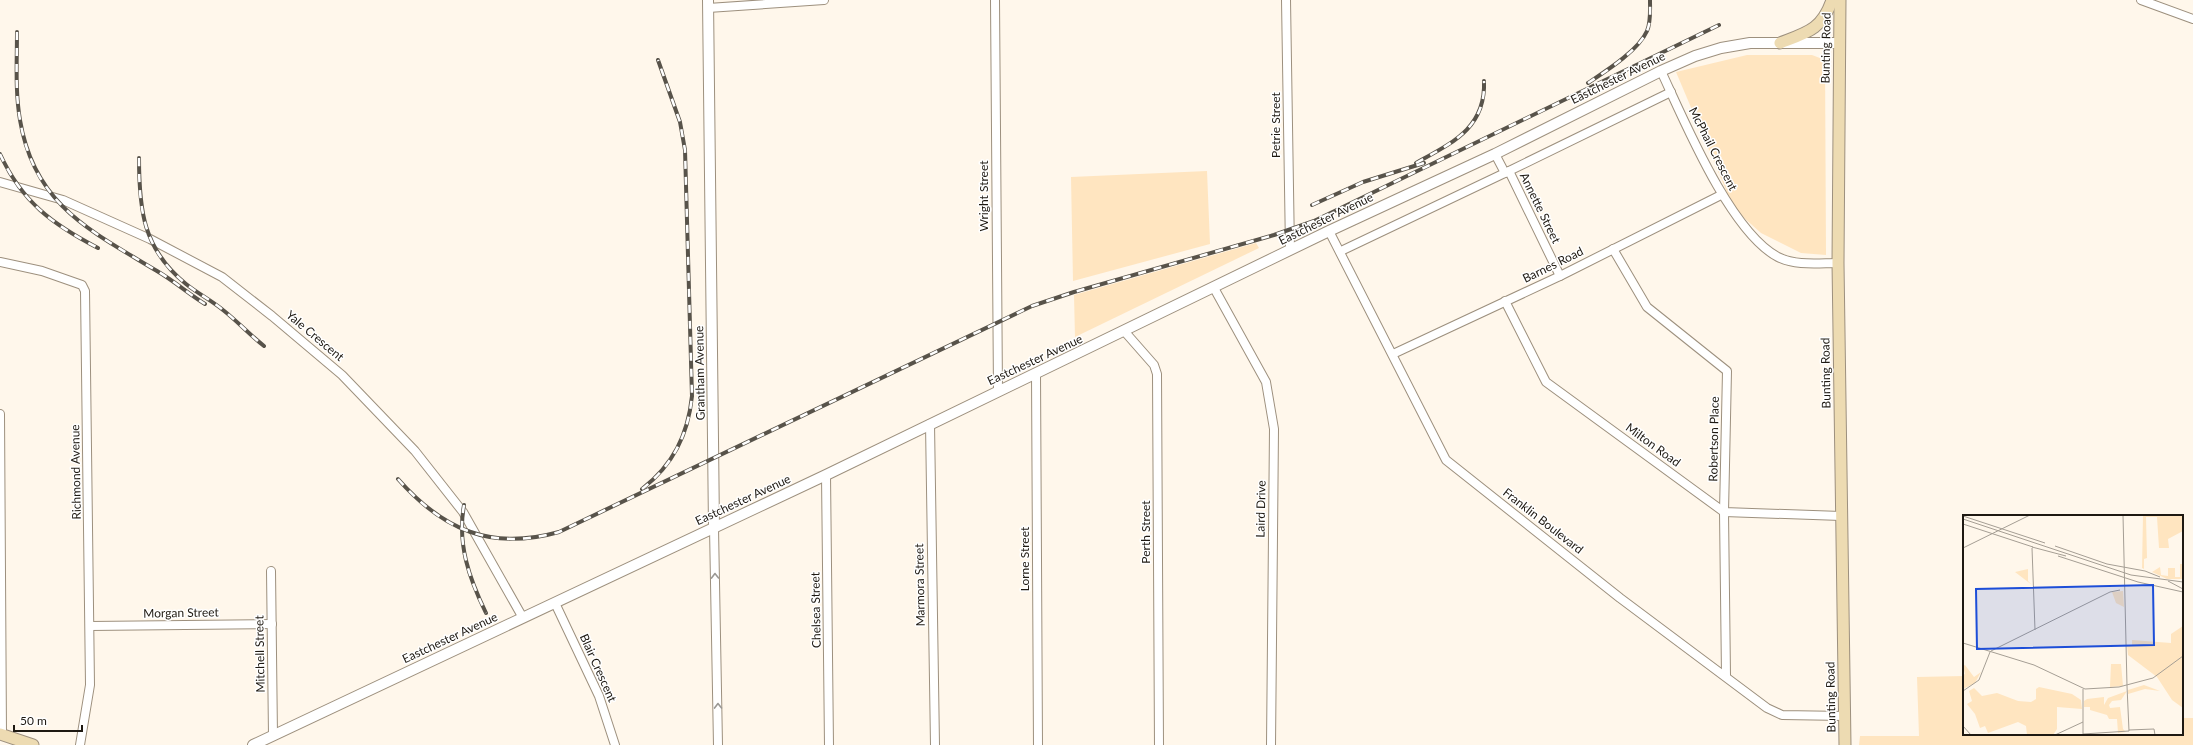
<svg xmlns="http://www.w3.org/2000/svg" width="2193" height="745" font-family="Lato,sans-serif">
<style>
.green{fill:#ffe5c0}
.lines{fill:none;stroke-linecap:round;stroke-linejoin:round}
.minor-casing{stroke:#9d907e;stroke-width:10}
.tertiary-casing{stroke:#9d907e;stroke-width:12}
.secondary-casing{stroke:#9d907e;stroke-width:13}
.minor{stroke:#fff;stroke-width:8}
.tertiary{stroke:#fff;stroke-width:10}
.secondary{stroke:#eddbb2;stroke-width:11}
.rail-casing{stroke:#58534a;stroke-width:4}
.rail{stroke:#fff;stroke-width:2.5;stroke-dasharray:8;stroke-linecap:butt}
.oneway{stroke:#9a9894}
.labels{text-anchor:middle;stroke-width:3;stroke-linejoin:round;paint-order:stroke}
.street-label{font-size:12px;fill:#1e1912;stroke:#fff}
.inset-road{fill:none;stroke:#a59e94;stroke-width:1}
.view{fill:#1d4ed8;fill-opacity:0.15;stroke:#1d4ed8;stroke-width:2}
.inset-edge{fill:none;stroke:#1e1912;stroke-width:2}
</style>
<rect width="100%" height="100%" fill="#fff7eb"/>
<g class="green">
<path d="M1747,55H1812L1825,60L1826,255L1801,253L1761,233L1734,209L1676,72Z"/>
<path d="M1207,171L1210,244L1073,281L1071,177Z"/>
<path d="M1256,243L1259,248L1075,337L1074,295Z"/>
<path d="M1964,676V734H2182V718H2193V745H1859L1860,736H1919L1917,677Z"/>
</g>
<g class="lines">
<defs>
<g id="minor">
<path d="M995,0L998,391"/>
<path d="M1286,0L1290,250"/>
<path d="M2141,0L2193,19"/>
<path d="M708,8L824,0"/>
<path d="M1661,71C1684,120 1730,232 1778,257C1796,266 1818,263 1838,263"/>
<path d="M1495,154L1505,173"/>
<path d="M1509,171L1560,276"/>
<path d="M0,182L63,200L150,239L222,277L272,316L342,375L415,451L463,512L523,618"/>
<path d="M1329,231L1446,460L1620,598L1767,708L1782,715L1845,716"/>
<path d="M1613,249L1647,307L1727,371L1724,512L1726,676"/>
<path d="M1341,251L1509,171L1671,92"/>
<path d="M0,262L42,271L82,285L85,291L90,685L80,745"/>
<path d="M1214,288L1266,382L1274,429L1271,745"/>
<path d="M1505,301L1546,382L1724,512L1841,516"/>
<path d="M1125,332L1154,365L1157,374L1159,745"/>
<path d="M1393,354L1560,276L1721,195"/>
<path d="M1036,374L1038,745"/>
<path d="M0,414L2,734"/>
<path d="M930,424L935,745"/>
<path d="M826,475L829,745"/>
<path d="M714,528L718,745"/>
<path d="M271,571L273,736"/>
<path d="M555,603L599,696L615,745"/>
<path d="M90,626L272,624"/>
</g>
<g id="tertiary">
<path d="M708,0L714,528"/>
<path d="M253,745L826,475L1329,231L1495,154L1661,71L1695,56L1721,48L1750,43H1838"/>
</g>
<g id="secondary">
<path d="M1840,0L1838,263L1845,745"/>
<path d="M1780,43C1806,33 1822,30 1832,0"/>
<path d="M0,734L33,745"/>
</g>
</defs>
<use href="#minor" class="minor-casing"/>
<use href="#tertiary" class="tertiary-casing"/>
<use href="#secondary" class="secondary-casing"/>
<use href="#minor" class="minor"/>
<use href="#tertiary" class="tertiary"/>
<use href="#secondary" class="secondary"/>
<defs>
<g id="rail">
<path d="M17,32C17,61 15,91 20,120C34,205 91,231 157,271C174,281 189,294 205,304"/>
<path d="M1588,83C1606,71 1638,51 1647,31C1651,22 1650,10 1650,0"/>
<path d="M0,154C22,202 52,224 98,248"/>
<path d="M139,158C139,210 143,249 186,284C197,293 211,300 223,310C237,321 250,335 264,346"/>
<path d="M1416,163C1452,143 1486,128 1484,81"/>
<path d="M1312,205L1363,182L1424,163"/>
<path d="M398,479C443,530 491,551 559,532L1032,306L1074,292L1274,235L1314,221L1719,25"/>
<path d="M642,489C673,465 688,435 692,396L685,150L680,122L658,60"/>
<path d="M464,505C457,544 469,578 486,613"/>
</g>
</defs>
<use href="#rail" class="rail-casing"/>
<use href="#rail" class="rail"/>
</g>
<defs><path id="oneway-chevron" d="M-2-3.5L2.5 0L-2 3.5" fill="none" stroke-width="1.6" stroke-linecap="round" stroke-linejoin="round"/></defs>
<g class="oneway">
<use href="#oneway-chevron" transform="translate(715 576) rotate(-91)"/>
<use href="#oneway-chevron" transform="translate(718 706) rotate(-91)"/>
</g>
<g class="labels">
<g class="street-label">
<text transform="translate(1826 48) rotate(-89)" y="4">Bunting Road</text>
<text transform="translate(1618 78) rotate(-26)" y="4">Eastchester Avenue</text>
<text transform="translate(1276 125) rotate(-90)" y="4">Petrie Street</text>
<text transform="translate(1713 149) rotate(63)" y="4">McPhail Crescent</text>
<text transform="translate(984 196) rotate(-90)" y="4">Wright Street</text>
<text transform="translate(1540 208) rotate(64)" y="4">Annette Street</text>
<text transform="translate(1326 219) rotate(-26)" y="4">Eastchester Avenue</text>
<text transform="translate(1553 265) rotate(-26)" y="4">Barnes Road</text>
<text transform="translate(315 336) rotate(40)" y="4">Yale Crescent</text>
<text transform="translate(1035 360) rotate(-25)" y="4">Eastchester Avenue</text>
<text transform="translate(700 373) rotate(-91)" y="4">Grantham Avenue</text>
<text transform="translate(1826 373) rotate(-91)" y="4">Bunting Road</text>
<text transform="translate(1714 439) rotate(-89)" y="4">Robertson Place</text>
<text transform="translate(1653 445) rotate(36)" y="4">Milton Road</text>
<text transform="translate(76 472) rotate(-91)" y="4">Richmond Avenue</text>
<text transform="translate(743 500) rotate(-25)" y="4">Eastchester Avenue</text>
<text transform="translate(1261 509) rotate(-89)" y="4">Laird Drive</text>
<text transform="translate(1543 521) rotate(38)" y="4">Franklin Boulevard</text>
<text transform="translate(1146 532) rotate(-90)" y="4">Perth Street</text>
<text transform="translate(1025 559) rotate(-90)" y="4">Lorne Street</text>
<text transform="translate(920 585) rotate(-91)" y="4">Marmora Street</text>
<text transform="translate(816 610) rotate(-91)" y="4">Chelsea Street</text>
<text transform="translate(181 613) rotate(-1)" y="4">Morgan Street</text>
<text transform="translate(450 638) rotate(-25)" y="4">Eastchester Avenue</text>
<text transform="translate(260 654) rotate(-91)" y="4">Mitchell Street</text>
<text transform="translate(598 668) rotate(66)" y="4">Blair Crescent</text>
<text transform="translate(1831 697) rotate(-91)" y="4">Bunting Road</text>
</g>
</g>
<g transform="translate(1963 515)">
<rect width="220" height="220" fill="#fff7eb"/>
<path d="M180,0H220V16L205,24L206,33H196L194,2H183L184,43L181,44V54L179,53ZM217,49H220V64H204L189,57L197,52L198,60L205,61V53H212V62H217ZM65,54V66L69,70L52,57ZM160,76L161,92L153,88L149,77ZM220,111V193L209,185L194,162L165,140L164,130H169V125L208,128V119ZM148,149H158L160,171L147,172ZM2,150L11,162L18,157L12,168L0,174V160L2,159L0,151ZM181,170L197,176L182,174L165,179V175ZM76,172L109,179L118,185L119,194L94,192V214L90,220H64L63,211L55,207L25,218L22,211L17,213L12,199L4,189L9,186L6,176L11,173L19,181L34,178L55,186L68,187L73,184V174ZM164,176L158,185L149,186L146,190L147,193L157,192L160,214L163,217L155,218L154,204H146L144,200L127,195V192H121V186L124,184L141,182V190L145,183Z" fill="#ffe5c0"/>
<path class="inset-road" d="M160,0L164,171M0,1L82,28M0,4L168,60L220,67M0,9L70,32M92,31L144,49L182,56L197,62M69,32L103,41M0,33L67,0M69,33L72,115M95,41L175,67L220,77M205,66L220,74M0,128L71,150L122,174L156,172L190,163L220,141M28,136L147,77L157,75M120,174V220M0,176L16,165L27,137M0,211L8,220M166,215L191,214L192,220M120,219L166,216L164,171M92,220L120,207"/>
<path class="view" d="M190,70L191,130L14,134L13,74Z"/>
<rect width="220" height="220" class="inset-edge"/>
</g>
<path d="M14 725v6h68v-6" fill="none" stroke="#1e1912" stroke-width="2"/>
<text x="20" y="725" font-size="12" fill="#1e1912" stroke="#ffffff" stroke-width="3" paint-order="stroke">50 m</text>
</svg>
